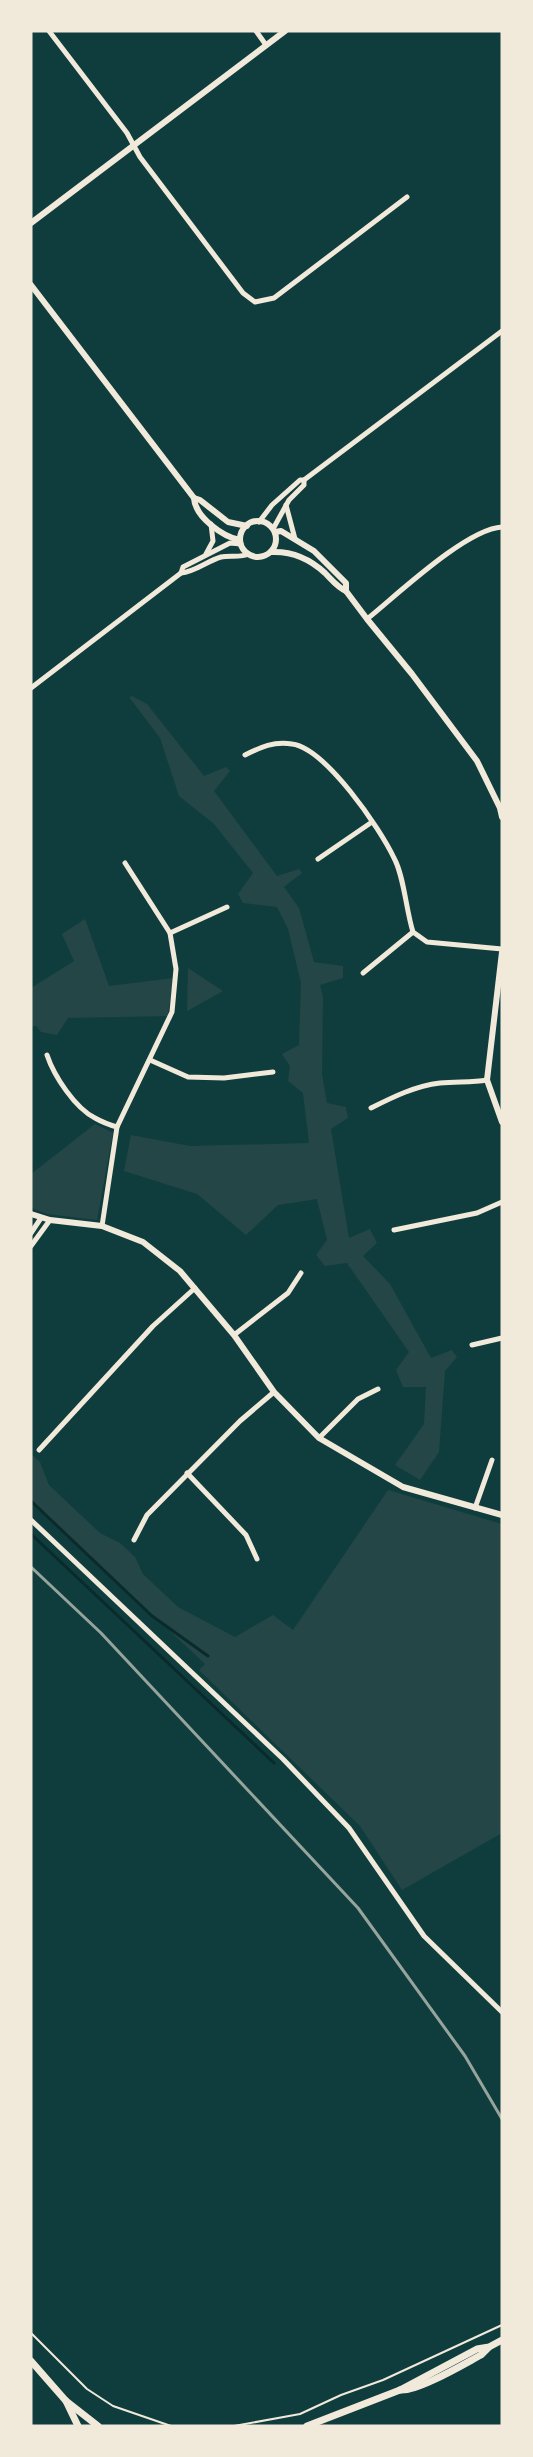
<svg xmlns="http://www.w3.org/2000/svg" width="533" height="2457" font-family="Commissioner,sans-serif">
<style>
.green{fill:#244646}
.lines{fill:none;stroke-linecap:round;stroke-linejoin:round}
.stream{stroke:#0a2a2b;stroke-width:3}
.path{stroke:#f1e9da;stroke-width:2}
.minor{stroke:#f1e9da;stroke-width:5}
.tertiary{stroke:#f1e9da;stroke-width:6}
.secondary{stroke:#f1e9da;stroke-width:7}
.rail{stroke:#97a49c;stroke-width:3}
</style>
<rect width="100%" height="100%" fill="#0f3d3e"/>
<g class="green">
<path d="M132,696L147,704L204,776L226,767L230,771L214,791L277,876L299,869L302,873L284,887L299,908L314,962L343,966V978L320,985L323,997L322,1074L327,1103L346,1107L348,1118L331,1129L349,1238L370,1229L377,1243L363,1256L390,1284L431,1358L452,1350L457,1357L445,1371L439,1452L420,1480L395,1465L424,1424L426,1387H403L396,1370L409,1352L347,1263L325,1266L316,1255L327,1240L317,1199L278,1205L246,1235L197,1194L124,1171L131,1135L190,1146L309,1143L303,1093L288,1081L290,1066L282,1054L299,1045L301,983L288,929L277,907L243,903L238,894L253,873L214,824L179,796L160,738L129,697Z"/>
<path d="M85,919L109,986L173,978L168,1016L68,1018L57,1035L41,1032L36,1026L31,1027V988L74,961L62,934Z"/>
<path d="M188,968L223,991L187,1011Z"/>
<path d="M95,1124L113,1133L97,1220L47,1214L31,1208V1174Z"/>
<path d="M31,1454L40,1462L49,1485L100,1533L120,1543L135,1557L143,1574L178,1607L235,1637L273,1615L293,1630L388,1490L502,1524V1833L402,1890L360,1826L199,1670L205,1664L31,1500Z"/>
</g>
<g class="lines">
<g class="stream">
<path d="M31,1501L152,1616L208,1656"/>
<path d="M31,1534L274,1763"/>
</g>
<g class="path">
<path d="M31,2333L87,2389L113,2406L171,2426"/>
<path d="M234,2426L300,2414L341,2395L383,2380L502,2325"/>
</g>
<g class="minor">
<path d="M49,31L127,133L140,157L243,293L255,302L274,298L407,197"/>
<path d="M256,31L266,45"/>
<path d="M286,505L295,539"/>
<path d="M259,522L272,505L300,480H304L502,331"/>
<path d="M273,529L289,500L304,485V480"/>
<path d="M206,554L213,541L211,524"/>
<path d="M181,573C195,572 207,561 221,557C230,555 240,558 249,554"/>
<path d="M367,619C397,595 466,529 502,527"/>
<path d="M31,688L181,573L183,567L230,543L241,544"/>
<path d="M245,755C261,747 274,741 292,744C325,748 380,828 394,858C404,876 406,910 413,932L427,942L502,949"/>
<path d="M318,859L372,822"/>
<path d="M170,933L227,907"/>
<path d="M363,973L413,932"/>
<path d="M47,1055C54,1076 75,1108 95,1118C102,1122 110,1125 117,1127"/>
<path d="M150,1060L188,1077L224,1078L273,1072"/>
<path d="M371,1108C393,1097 415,1086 440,1083C456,1081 471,1083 487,1080"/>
<path d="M102,1226L117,1127L172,1012L176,969L170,933L125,863"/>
<path d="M394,1230L477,1213L502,1202"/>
<path d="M31,1233L41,1218"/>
<path d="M31,1246L50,1220"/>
<path d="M234,1335L288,1293L301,1273"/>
<path d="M472,1345L502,1338"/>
<path d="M319,1438L358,1399L378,1389"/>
<path d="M39,1450L153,1326L195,1288"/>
<path d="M187,1473L246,1535L257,1559"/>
<path d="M475,1508L492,1460"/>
<path d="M31,1520L283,1759L349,1828L424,1936L502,2012"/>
<path d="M134,1540L147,1515L240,1421L274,1392"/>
</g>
<g class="tertiary">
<path d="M31,223L285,31"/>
<path d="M31,285L194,498C195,517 223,537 240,540"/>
<path d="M194,498L200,500L228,522L247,526"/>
<circle cx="258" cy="539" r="18"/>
<path d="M275,532L281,531L314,551L346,583V591L367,619L412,674L477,761L500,808L502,817"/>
<path d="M271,552C292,551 310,559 325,573C332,580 337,587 346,591"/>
<path d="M502,952L487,1080L502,1122"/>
<path d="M31,1214L50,1220L102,1226L143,1242L180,1271L234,1335L274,1392L319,1438L403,1487L502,1515"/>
</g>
<g class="secondary">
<path d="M31,2361L66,2401L98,2426"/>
<path d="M400,2390C417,2392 464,2364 481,2355L488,2348"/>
<path d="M66,2401L78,2426"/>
<path d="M307,2426L400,2390L477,2349L489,2347L502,2340"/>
</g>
<path class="rail" d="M31,1567L101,1633L358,1908L465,2056L502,2119"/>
</g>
<rect width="533" height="2457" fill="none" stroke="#f1e9da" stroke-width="65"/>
</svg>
